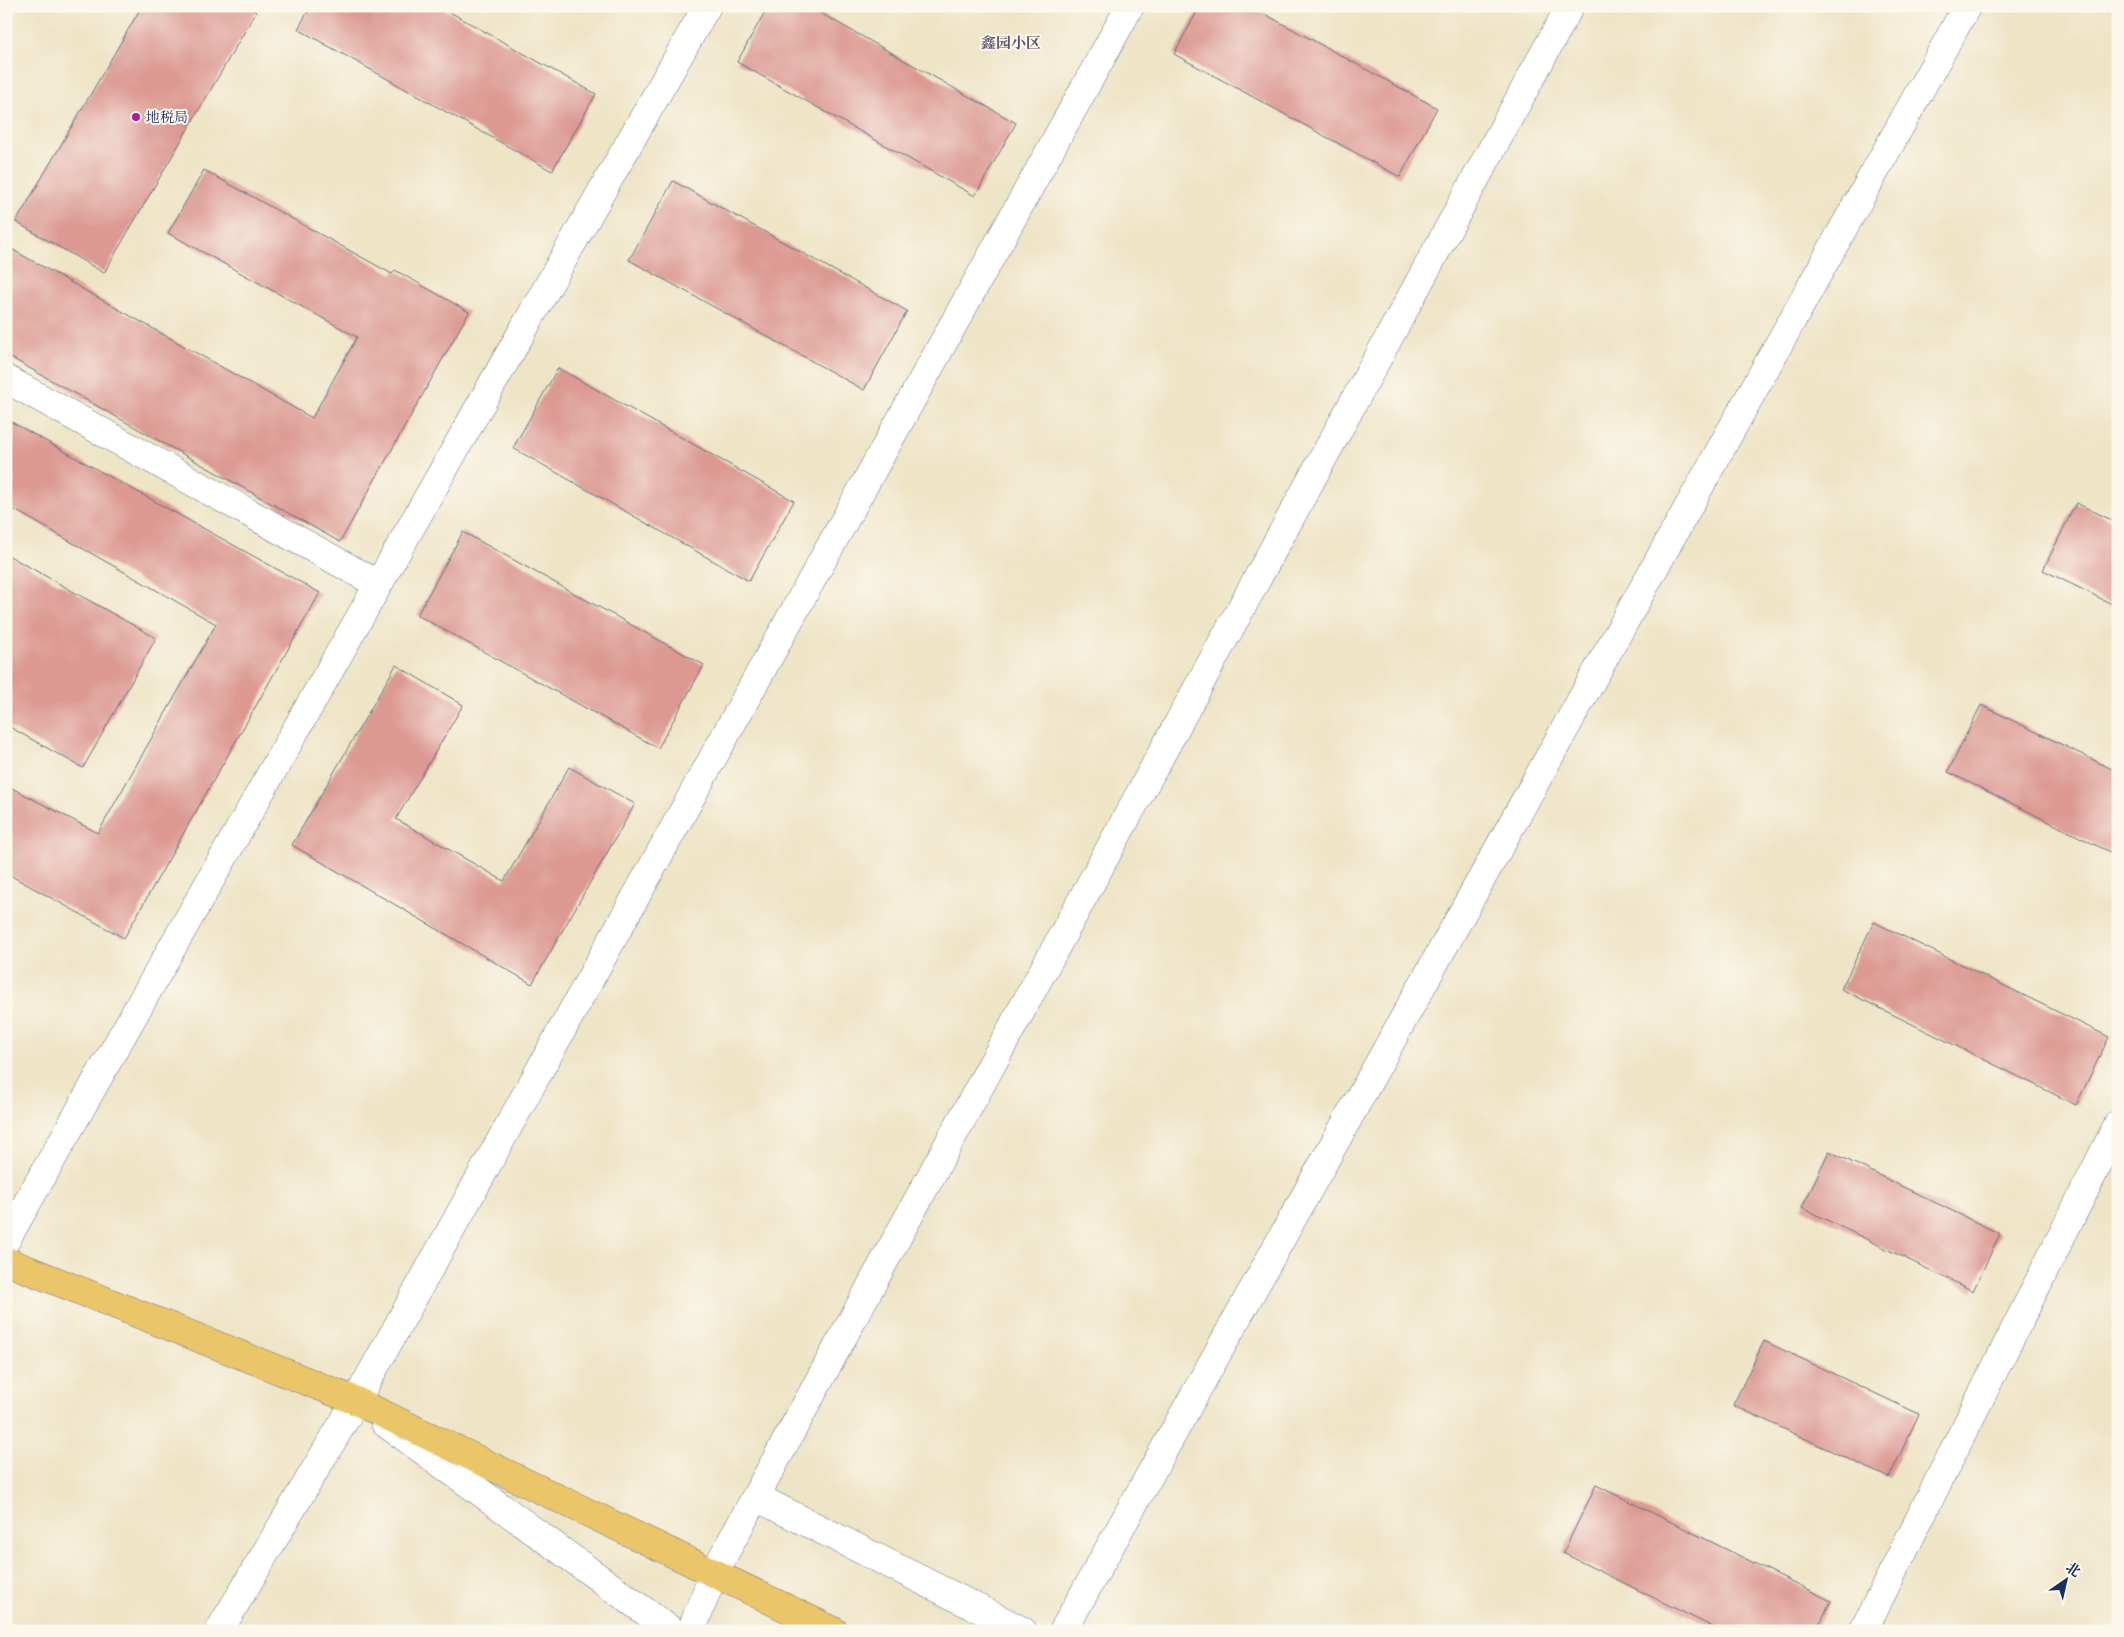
<svg xmlns="http://www.w3.org/2000/svg" width="2124" height="1637" font-family="Vollkorn,'Noto Serif SC',serif">
<style>
.building{fill:#db9992}
.lines{fill:none;stroke-linecap:round;stroke-linejoin:round}
.minor-casing{stroke:#656e82;stroke-width:29}
.major-casing{stroke:#656e82;stroke-width:29}
.minor{stroke:#fff;stroke-width:28}
.major{stroke:#eac669;stroke-width:28}
.poi-dot{fill:#b5179e;stroke:#fbf7ec;stroke-width:2}
.labels{text-anchor:middle;stroke-width:4;stroke-linejoin:round;paint-order:stroke}
.poi-label{font-size:14px;fill:#1b2f5e;stroke:#fbf7ec;text-anchor:start}
.neighbourhood-label{font-size:15px;font-weight:bold;fill:#5e5470;stroke:#fbf7ec}
</style>
<rect width="100%" height="100%" fill="#fbf7ec"/>
<filter id="ink" filterUnits="userSpaceOnUse"><feTurbulence type="fractalNoise" baseFrequency=".02" numOctaves="2"/><feDisplacementMap in="SourceGraphic" scale="10" xChannelSelector="R" yChannelSelector="G"/><feConvolveMatrix kernelMatrix="1 2 1 2 8 2 1 2 1" color-interpolation-filters="sRGB"/></filter>
<filter id="wash" filterUnits="userSpaceOnUse"><feTurbulence type="fractalNoise" baseFrequency=".0096" numOctaves="4" result="noise"/><feDisplacementMap in="SourceGraphic" scale="20" xChannelSelector="R" yChannelSelector="G"/><feGaussianBlur stdDeviation="1.12" result="paint"/><feColorMatrix in="noise" values="0 0 0 0 0 0 0 0 0 0 0 0 0 0 0 0 0 1.4 0 .05"/><feComposite in="paint" operator="in"/></filter>
<g filter="url(#wash)">
<rect width="100%" height="100%" fill="#eee4c6"/>
<g id="blocks">
<g class="building">
<path d="M142,6H247L256,12L104,273L16,222Z"/>
<path d="M311,6H439L596,94L552,171L298,29Z"/>
<path d="M768,6H808L1016,123L975,196L737,62Z"/>
<path d="M1200,6H1250L1437,108L1400,177L1174,54Z"/>
<path d="M204,170L392,274L395,270L469,312L340,542L6,355V246L312,418L357,337L168,233Z"/>
<path d="M673,181L907,311L864,390L629,260Z"/>
<path d="M558,368L794,501L749,581L513,448Z"/>
<path d="M6,419L320,593L124,938L6,873V785L98,833L216,624L6,505Z"/>
<path d="M2076,503L2118,523V607L2043,570Z"/>
<path d="M463,532L704,665L658,748L417,615Z"/>
<path d="M6,554L156,638L83,768L6,725Z"/>
<path d="M396,665L463,705L396,819L504,881L569,767L635,804L532,984L292,845Z"/>
<path d="M1981,705L2118,772V856L1948,772Z"/>
<path d="M1874,922L2109,1037L2076,1105L1841,989Z"/>
<path d="M1829,1151L2000,1234L1973,1291L1802,1208Z"/>
<path d="M1764,1341L1919,1414L1889,1478L1733,1405Z"/>
<path d="M1596,1485L1831,1601L1816,1631H1721L1563,1553Z"/>
</g>
</g>
</g>
<g filter="url(#ink)">
<use href="#blocks" fill-opacity="0" stroke="#656e82" stroke-width="1"/>
<g class="lines">
<defs>
<g id="minor">
<path d="M6,379L378,584"/>
<path d="M6,1240L707,6"/>
<path d="M385,1423L672,1631"/>
<path d="M756,1497L1023,1631"/>
<path d="M219,1631L356,1401L1130,6"/>
<path d="M691,1631L714,1573L1570,6"/>
<path d="M1063,1631L1967,6"/>
<path d="M1863,1631L2118,1124"/>
</g>
<path id="major" d="M6,1261L356,1401L834,1631"/>
</defs>
<use href="#minor" class="minor-casing"/>
<use href="#major" class="major-casing"/>
<use href="#minor" class="minor"/>
<use href="#major" class="major"/>
</g>
</g>
<circle class="poi-dot" cx="136" cy="117" r="5"/>
<g class="labels">
<g class="poi-label">
<text x="146" y="122">地税局</text>
</g>
<g class="neighbourhood-label">
<text x="1011" y="48">鑫园小区</text>
</g>
</g>
<rect width="2124" height="1637" fill="none" stroke="#fbf7ec" stroke-width="25"/>
<g transform="translate(2066 1580) rotate(34)" stroke="#fbf7ec" stroke-width="4" paint-order="stroke">
<path d="M0-4L9 19L0 12L-9 19Z" fill="#1b2f5e"/>
<text y="-8" font-size="14" font-weight="bold" text-anchor="middle" fill="#1b2f5e">北</text>
</g>
</svg>
